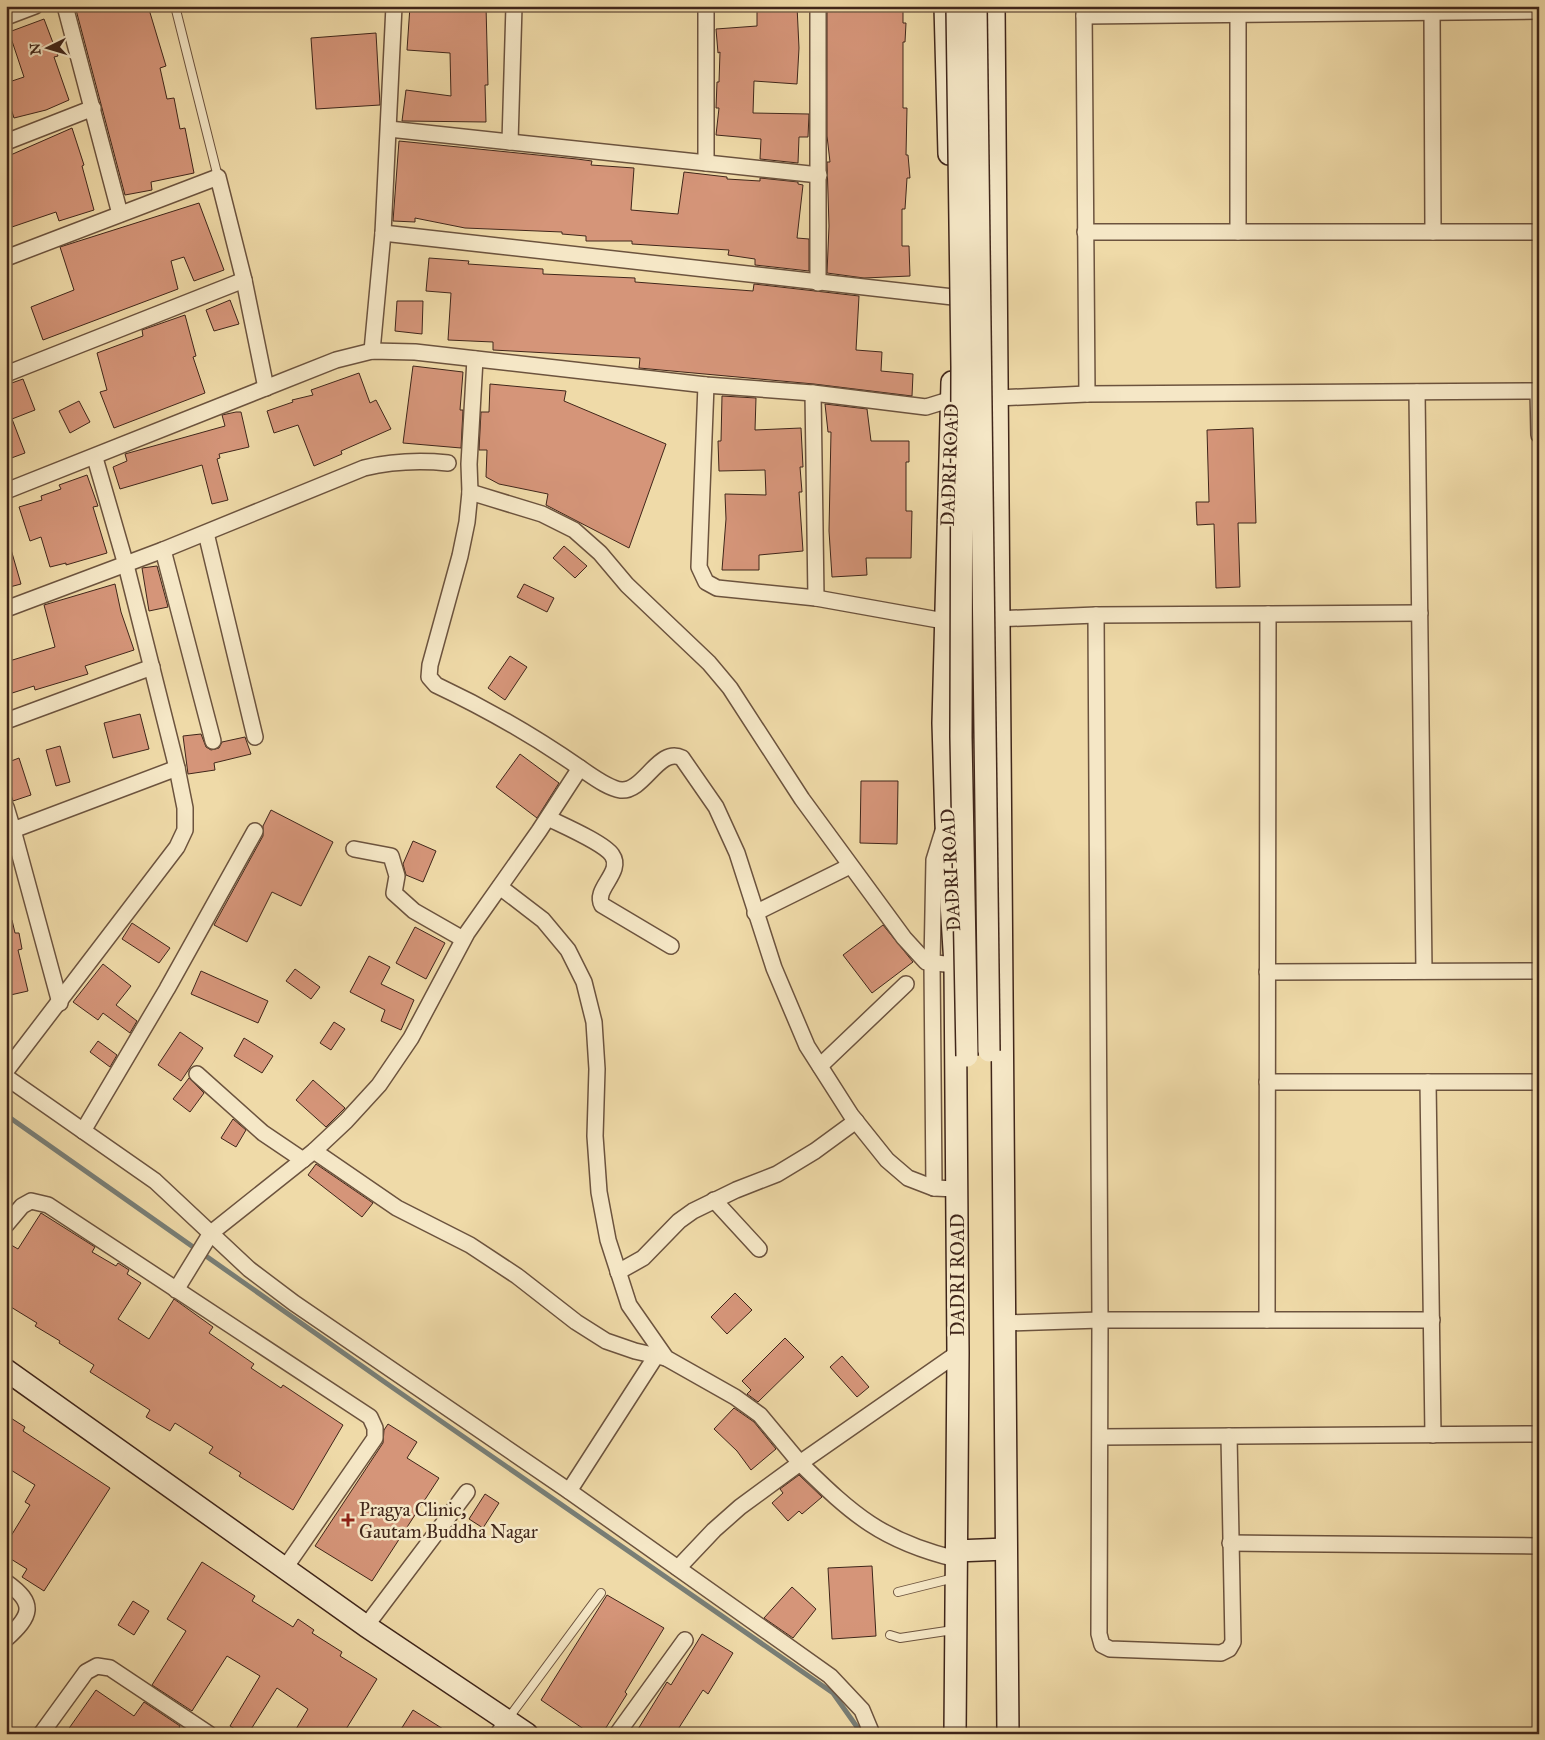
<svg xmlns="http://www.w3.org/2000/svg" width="1545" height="1740" font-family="'IM FELL Great Primer',serif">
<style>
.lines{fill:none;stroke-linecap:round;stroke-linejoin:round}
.stream{stroke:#787e76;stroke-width:5}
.building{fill:#d59579;stroke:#40261a}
.lane-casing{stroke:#6c533e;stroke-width:10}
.street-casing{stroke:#6c533e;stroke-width:18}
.secondary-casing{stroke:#40261a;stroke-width:24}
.lane{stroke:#f5e7c6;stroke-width:8}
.street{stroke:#f5e7c6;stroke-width:15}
.secondary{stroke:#f5e7c6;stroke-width:21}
.secondary-bridge-casing{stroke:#40261a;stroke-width:24;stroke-linecap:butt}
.secondary-bridge{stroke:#f5e7c6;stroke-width:21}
.poi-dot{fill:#8f2418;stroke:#f5e7c6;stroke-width:2}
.labels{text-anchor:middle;stroke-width:5;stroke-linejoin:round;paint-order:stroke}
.street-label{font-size:19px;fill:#40261a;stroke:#f5e7c6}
.poi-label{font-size:19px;fill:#40261a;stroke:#f5e7c6;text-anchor:start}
</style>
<rect width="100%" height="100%" fill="#efdaa8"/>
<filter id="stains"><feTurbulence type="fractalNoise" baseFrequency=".004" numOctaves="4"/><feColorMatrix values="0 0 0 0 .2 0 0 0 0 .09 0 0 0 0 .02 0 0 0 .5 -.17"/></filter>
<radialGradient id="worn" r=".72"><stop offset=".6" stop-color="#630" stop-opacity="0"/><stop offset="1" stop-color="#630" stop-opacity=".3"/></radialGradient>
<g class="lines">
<path class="stream" d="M6,1115L386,1383L833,1693L862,1734"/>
</g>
<g class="building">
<path d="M75,6H148L166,66L160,68L167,99L174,98L180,129L185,128L194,173L151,182L152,190L125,195Z"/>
<path d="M410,6H486L488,85H485L486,122L402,121L406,90L451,96L450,53L407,50Z"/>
<path d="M757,6H797L799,48L797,84L754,81L753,113L809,114L808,137H799L798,163L760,159L761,139L716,135L719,108H716L717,82H719L720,52L718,53L716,29L757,26Z"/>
<path d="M873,6H903V23H906L905,42H903V108H907L906,155H908L910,178H907L905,209H902V246H909L910,276L864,278L827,273L829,226L827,162H830L827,136V9Z"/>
<path d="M44,19L58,56L54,57L69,100L46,110L14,118L6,93V83L24,77L9,32Z"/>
<path d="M376,33L380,105L316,109L311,38Z"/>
<path d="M72,128L84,165L82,166L94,210L59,221L56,212L6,229V157Z"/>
<path d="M399,141L577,159L592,161L591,165L634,168L631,210L678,214L684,172L727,177V179L760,181V178L798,182V184L803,185L797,238L809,239V271L755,265V259L728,255L729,250L632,244V241H586V236L562,234V232L465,228L415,218V222L393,221Z"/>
<path d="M199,203L224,270L194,281L184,257L171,261L178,289L43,340L31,307L74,290L60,247Z"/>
<path d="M429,258L469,261L468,264L543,269V274L635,278V282L753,291L754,284L859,296L856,350L882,352L881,371L913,374L912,396L814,384L639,368L640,358L493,350V342L448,340L451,293L426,291Z"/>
<path d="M230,300L239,324L214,331L206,310Z"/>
<path d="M397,301H423L422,334L395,331Z"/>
<path d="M185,315L196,356L193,357L205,393L114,428L100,392L107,390L97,353L143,336L142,330Z"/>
<path d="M413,366L463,372L460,410H463L461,448L403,443Z"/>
<path d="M359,373L370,403L376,400L391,429L341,451L342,454L314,466L298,425L274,433L267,411L293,402L292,400L313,395L311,390Z"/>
<path d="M23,379L35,410L12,419L25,453L6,460V385Z"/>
<path d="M490,384L566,391L564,401L666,444L629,548L546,505L548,494L499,484L486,477L487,450H479L481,412H489Z"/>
<path d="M722,396L756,398L755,430L801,428L803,467H800L802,492H799L803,551L759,555V570H722L726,519L725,494L766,495L765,470L719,471L718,441H721Z"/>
<path d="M79,401L90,422L70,433L59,411Z"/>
<path d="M825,404L867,409L871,441H909V462H906V511H912L911,558H866L867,575L832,577L829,531L831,432H828Z"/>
<path d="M236,412H241L249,447L219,454L220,458L217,459L228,500L212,504L202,465L120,489L113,467L127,461L125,454L225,426L222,415Z"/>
<path d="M1253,428L1256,523H1238L1240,587L1216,588L1214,524L1197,525L1196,502H1209L1207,430Z"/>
<path d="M87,475L98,506L93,507L107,553L66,565V563L50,567L41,537L30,541L19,507L42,500L41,496L61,489L59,485Z"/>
<path d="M6,546H10L21,584L6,588Z"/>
<path d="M564,546L587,566L575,578L553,558Z"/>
<path d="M157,566L168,607L149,611L142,568Z"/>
<path d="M115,584L121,612L134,650L85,666L88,674L35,690L34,686L6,695V662L55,647L44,605Z"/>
<path d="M524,584L554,598L547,612L517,597Z"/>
<path d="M510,656L527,667L505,700L488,688Z"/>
<path d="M140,714L149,749L113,758L104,723Z"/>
<path d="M201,734L206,747L211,750L219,748L222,742L245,737L251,754L214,763L215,770L188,774L183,736Z"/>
<path d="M60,746L70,782L56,786L46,750Z"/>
<path d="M520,754L559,783L537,818L496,787Z"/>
<path d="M19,758L31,795L13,801L6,778V763Z"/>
<path d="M861,781H898L897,844L860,843Z"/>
<path d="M271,810L333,842L301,906L272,892L247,942L214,925L263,836V826Z"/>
<path d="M413,841L436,851L423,882L406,875L403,864Z"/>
<path d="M12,920L15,933H19L22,949L18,950L28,991L6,996V921Z"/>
<path d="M132,923L170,948L159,963L122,939Z"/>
<path d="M883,925L913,962L872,993L843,955Z"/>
<path d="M415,927L445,943L426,979L396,963Z"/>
<path d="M369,956L390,967L381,984L414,1000L401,1030L381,1021L385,1010L350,992Z"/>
<path d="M103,964L131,986L116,1005L137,1021L130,1033L103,1013L98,1020L73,1002Z"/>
<path d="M295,969L320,987L311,999L286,981Z"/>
<path d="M201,971L268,1001L258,1023L191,994Z"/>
<path d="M334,1022L345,1029L331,1050L320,1043Z"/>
<path d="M180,1032L203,1048L181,1081L158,1065Z"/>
<path d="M244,1038L273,1056L262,1073L234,1056Z"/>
<path d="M98,1041L117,1055L110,1067L90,1052Z"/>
<path d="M189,1078L204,1093L190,1112L173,1099Z"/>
<path d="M313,1080L345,1108L326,1127L296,1100Z"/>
<path d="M233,1119L246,1130L236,1147L221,1138Z"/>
<path d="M316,1164L373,1203L362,1217L308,1175Z"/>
<path d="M41,1213L95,1247L92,1252L116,1266L118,1263L129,1270L127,1274L141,1283L118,1319L149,1339L174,1299L213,1327L209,1333L254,1364L251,1368L281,1388L283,1385L343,1425L293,1510L239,1476L241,1473L209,1453L213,1447L175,1423L170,1431L146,1417L150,1410L90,1372L94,1365L59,1343L60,1341L35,1326L37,1323L6,1304V1242L18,1249Z"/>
<path d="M735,1293L752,1310L727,1334L711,1317Z"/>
<path d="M785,1338L804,1357L758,1402L747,1394L751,1390L742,1381Z"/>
<path d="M842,1356L869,1387L857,1397L830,1367Z"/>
<path d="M734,1408L754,1422L776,1449L751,1470L737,1451L714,1429Z"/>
<path d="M6,1415L25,1427L23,1431L110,1488L44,1591L22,1577L27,1569L6,1556V1544L30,1505L25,1502L35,1485L6,1467Z"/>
<path d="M388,1424L417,1442L407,1458L439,1478L372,1581L315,1546L383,1443L384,1430Z"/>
<path d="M799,1475L822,1497L802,1514L799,1511L788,1521L772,1503L783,1493L780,1489Z"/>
<path d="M485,1494L499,1503L483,1528L469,1519Z"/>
<path d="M202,1562L255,1596L252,1601L293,1627L298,1619L314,1630L312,1633L342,1652L340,1656L377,1679L343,1734H293L308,1709L277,1688L248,1734H243L230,1726L260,1676L227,1656L192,1711L152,1685L186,1631L167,1619Z"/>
<path d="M872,1566L876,1636L832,1639L828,1568Z"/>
<path d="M792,1587L816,1609L793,1638L764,1618Z"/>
<path d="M607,1595L664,1628L625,1692L627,1694L602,1734H591L541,1700Z"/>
<path d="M133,1601L149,1611L134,1635L118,1625Z"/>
<path d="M702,1634L733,1653L708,1694L703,1690L675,1734H635L667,1682L671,1685Z"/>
<path d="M96,1690L134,1716L144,1702L180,1726L176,1734H65Z"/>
<path d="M413,1710L451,1734H398Z"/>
</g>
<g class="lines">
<defs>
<g id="lane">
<path d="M175,6L218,177"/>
<path d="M898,1592L954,1578"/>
<path d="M890,1635L900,1638L953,1630"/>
<path d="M507,1720L601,1593"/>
</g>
<g id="street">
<path d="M65,6L120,214"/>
<path d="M706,6V163"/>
<path d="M818,6V283"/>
<path d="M1084,8L1087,394"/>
<path d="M1432,12L1433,232"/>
<path d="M1084,16L1539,11"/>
<path d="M6,17L35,6"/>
<path d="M389,129L819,175"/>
<path d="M6,142L93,108"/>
<path d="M510,142L514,6"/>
<path d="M1085,232H1539"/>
<path d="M1238,232V14"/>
<path d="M383,233L953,297"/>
<path d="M6,258L218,177L244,280L266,388"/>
<path d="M372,351L383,233L394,6"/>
<path d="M475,359L469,464L470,492L467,522L460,556L430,665L429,677L436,685C487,709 534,736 580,768"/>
<path d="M6,374L244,280"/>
<path d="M706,385L699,567L706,582L717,588L816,598L813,393"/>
<path d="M1538,391L1539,435"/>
<path d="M1417,392L1424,971"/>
<path d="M997,398L1087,394L1539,391"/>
<path d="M6,491L336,360L372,351L415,352L706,385L813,393L926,407L952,399"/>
<path d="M470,492L542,514L574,530L600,553L627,585L709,663L730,688L802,799L904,938L926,962L955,965"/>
<path d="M206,533L255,737"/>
<path d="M163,550L213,741"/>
<path d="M816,598L944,621L1096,615L1420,613"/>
<path d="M6,609L163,550L364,468C393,461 418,460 448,463"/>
<path d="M1096,615L1100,1320L1099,1634L1102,1645L1110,1649L1221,1653L1229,1649L1233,1642L1229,1436"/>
<path d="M6,721L152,667"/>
<path d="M6,807L13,830"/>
<path d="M548,818C562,825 604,843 612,855C624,872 593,889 602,905L671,946"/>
<path d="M354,849L391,856L397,876L394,893L414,911L463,939"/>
<path d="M500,887L543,920L568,950L584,982L594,1022L597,1069L595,1136L599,1192L608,1240L629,1305L666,1358L735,1397L760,1415L800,1463L958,1353"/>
<path d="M755,913L850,866"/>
<path d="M1267,972L1539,971"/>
<path d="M60,1003L13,830L177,768"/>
<path d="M820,1066L906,984"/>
<path d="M6,1071L177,847L185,830V808L177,768L126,565L95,458"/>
<path d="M197,1074L263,1133L303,1160"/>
<path d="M6,1077L155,1181L249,1269L294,1303L569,1491L830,1676L862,1710L872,1734"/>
<path d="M1267,1082H1539"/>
<path d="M1428,1082L1433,1435"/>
<path d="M83,1131L167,989L255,831"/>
<path d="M314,1151L397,1208L470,1245L517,1276L576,1322L606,1341L635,1351L666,1358"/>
<path d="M934,1188L932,964L934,860L943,831"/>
<path d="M714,1200L759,1249"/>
<path d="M6,1225L22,1206L31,1201L48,1205L370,1417L375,1428V1438L285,1568"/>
<path d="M618,1272L643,1258L679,1221L693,1211L736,1190L777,1174L815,1151L856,1121"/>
<path d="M176,1290L211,1233L314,1151L346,1121L379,1085L411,1038L467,933L539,831L580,768C591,775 607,788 621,790C644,792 659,746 682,758L716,807L737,853L774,968L807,1046L851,1115L887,1160L908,1178L934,1188L957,1189"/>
<path d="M1267,1320L1268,614"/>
<path d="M1005,1323L1100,1320H1432"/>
<path d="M1101,1437L1539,1434"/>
<path d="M569,1491L656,1356"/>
<path d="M1230,1543L1539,1546"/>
<path d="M678,1568L714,1530L740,1507L800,1463C853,1515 882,1541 956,1559"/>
<path d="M6,1582C37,1604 31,1616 6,1639"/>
<path d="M366,1626L467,1492"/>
<path d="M41,1734L86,1672L97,1666L110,1668L209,1734"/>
<path d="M498,1734L507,1720"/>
<path d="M617,1734L685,1640"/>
</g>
<g id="secondary">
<path d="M945,6L949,154"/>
<path d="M994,6L1008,1734"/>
<path d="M952,382L943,723L946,824L955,965L958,1353L955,1734"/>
<path d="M6,1370L366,1626L527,1734"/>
<path d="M956,1551L1006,1549"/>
</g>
</defs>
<use href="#lane" class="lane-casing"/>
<use href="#street" class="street-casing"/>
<use href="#secondary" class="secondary-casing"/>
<use href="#lane" class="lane"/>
<use href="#street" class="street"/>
<use href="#secondary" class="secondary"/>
<defs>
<g id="secondary-bridge">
<path d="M957,6L962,367L961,737L967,1056"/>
<path d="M976,6L989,1051"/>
</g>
</defs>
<use href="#secondary-bridge" class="secondary-bridge-casing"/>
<use href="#secondary-bridge" class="secondary-bridge"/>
</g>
<path class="poi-dot" d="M345.5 1512.5h5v5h5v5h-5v5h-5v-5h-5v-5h5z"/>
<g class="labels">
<g class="street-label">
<text transform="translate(949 465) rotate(-88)" y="7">DADRI ROAD</text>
<text transform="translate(950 870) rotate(-93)" y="7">DADRI ROAD</text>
<text transform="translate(957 1275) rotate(-90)" y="7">DADRI ROAD</text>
</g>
<g class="poi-label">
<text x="359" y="1516">Pragya Clinic,<tspan x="359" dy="22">Gautam Buddha Nagar</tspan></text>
</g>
</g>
<rect width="1545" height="1740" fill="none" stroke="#efdaa8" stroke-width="25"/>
<rect x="8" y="8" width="1530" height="1725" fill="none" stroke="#40261a" stroke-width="2.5"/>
<rect x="12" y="12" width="1520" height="1715" fill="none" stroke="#40261a"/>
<g transform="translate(48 48) rotate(265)" stroke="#f5e7c6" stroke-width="4" paint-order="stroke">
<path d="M0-4L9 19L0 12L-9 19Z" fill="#40261a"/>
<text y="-8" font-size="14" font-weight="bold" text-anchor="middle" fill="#40261a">N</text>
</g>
<rect width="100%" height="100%" filter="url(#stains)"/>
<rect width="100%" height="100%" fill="url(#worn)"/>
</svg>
